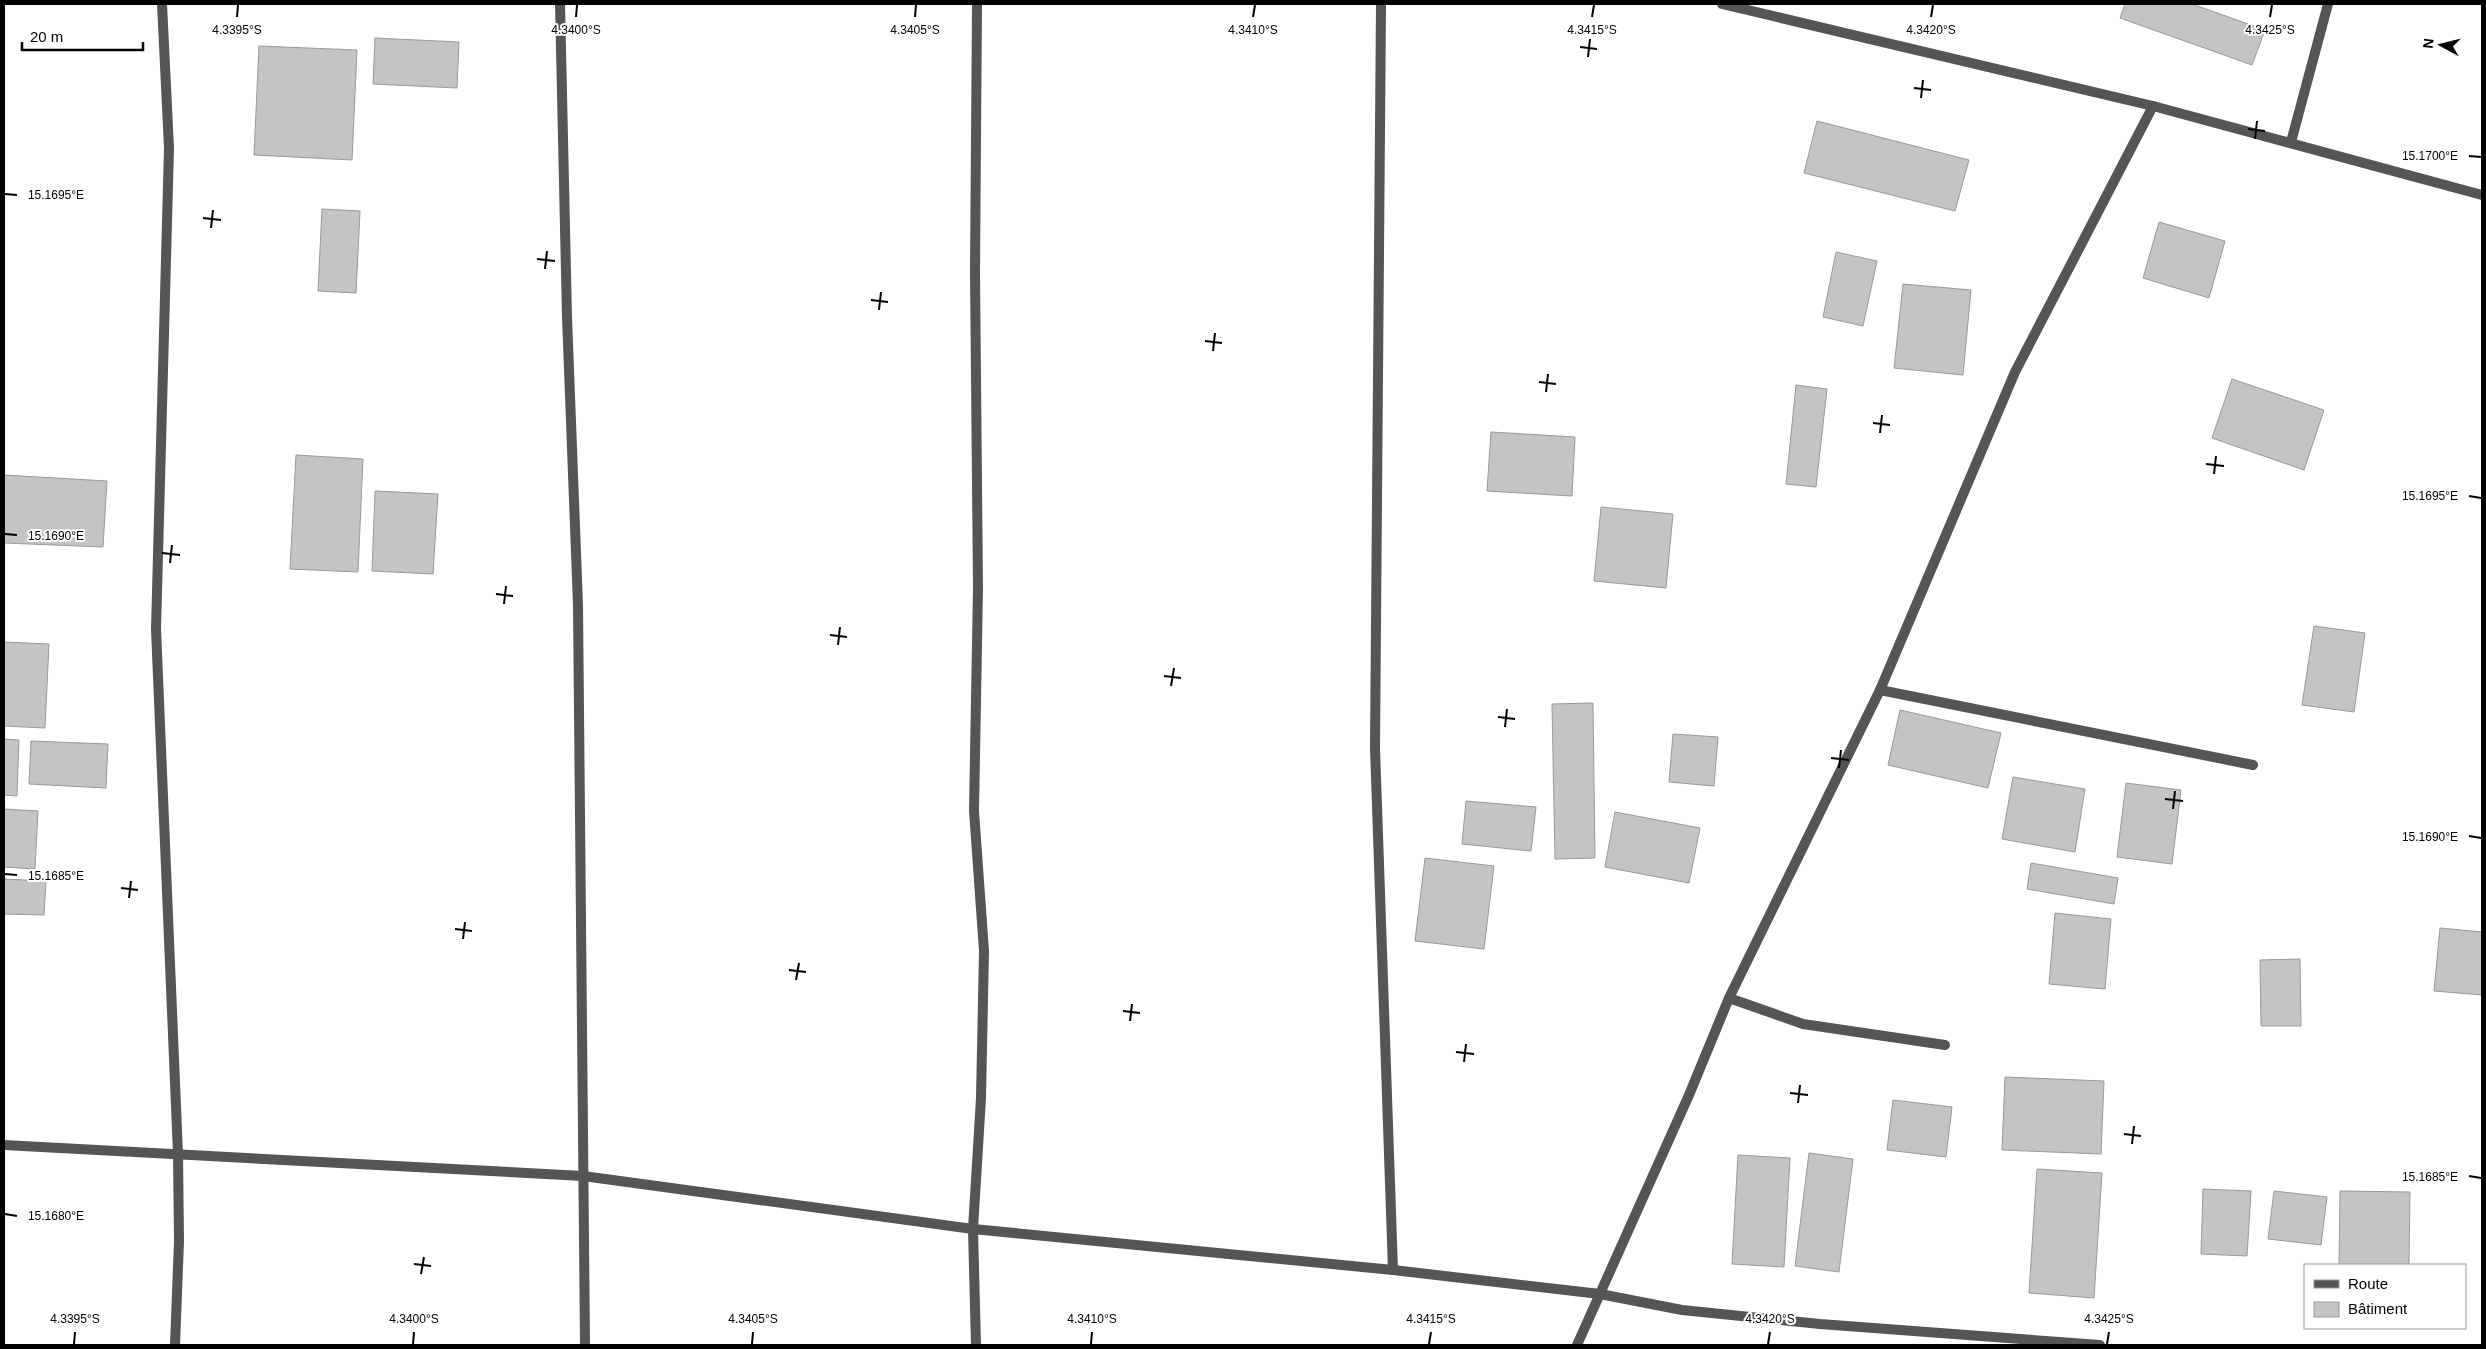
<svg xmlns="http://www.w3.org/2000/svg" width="2486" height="1349" font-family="Arial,sans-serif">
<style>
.building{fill:#c4c4c4;stroke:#999}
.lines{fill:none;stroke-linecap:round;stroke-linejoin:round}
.minor{stroke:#555;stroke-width:10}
.ticks{fill:none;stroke:#000;stroke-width:2}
.ticks-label{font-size:12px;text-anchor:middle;fill:#000;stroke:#fff;stroke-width:4;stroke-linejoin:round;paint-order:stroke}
</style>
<rect width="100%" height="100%" fill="#fff"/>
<g class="building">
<path d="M2125,4H2192L2265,30L2252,65L2120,18Z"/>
<path d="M375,38L459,42L457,88L373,84Z"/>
<path d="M259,46L357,50L352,160L254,155Z"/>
<path d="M1817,121L1969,160L1955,211L1804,173Z"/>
<path d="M322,209L360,211L356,293L318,291Z"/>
<path d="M2159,222L2225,241L2209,298L2143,278Z"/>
<path d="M1836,252L1877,261L1863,326L1823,317Z"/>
<path d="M1903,284L1971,290L1963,375L1894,368Z"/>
<path d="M2232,379L2324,410L2304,470L2212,438Z"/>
<path d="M1796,385L1827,389L1816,487L1786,484Z"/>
<path d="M1491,432L1575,437L1572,496L1487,491Z"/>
<path d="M296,455L363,459L358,572L290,569Z"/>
<path d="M4,475L107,481L103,547L4,543Z"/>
<path d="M375,491L438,494L433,574L372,571Z"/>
<path d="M1601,507L1673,514L1666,588L1594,581Z"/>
<path d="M2314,626L2365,633L2354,712L2302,705Z"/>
<path d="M4,642L49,644L45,728L4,726Z"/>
<path d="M1593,703L1595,858L1555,859L1552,704Z"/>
<path d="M1900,710L2001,733L1988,788L1888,765Z"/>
<path d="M1673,734L1718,737L1714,786L1669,782Z"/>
<path d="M4,739L19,740L17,796L4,795Z"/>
<path d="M31,741L108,744L106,788L29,784Z"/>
<path d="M2013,777L2085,789L2075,852L2002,839Z"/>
<path d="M2126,783L2181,790L2172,864L2117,857Z"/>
<path d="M1466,801L1536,807L1531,851L1462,844Z"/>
<path d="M4,809L38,811L35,869L4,867Z"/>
<path d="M1615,812L1700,828L1689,883L1605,867Z"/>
<path d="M1425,858L1494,866L1484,949L1415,941Z"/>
<path d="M2031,863L2118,878L2114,904L2027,889Z"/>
<path d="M4,879L46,881L44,915L4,914Z"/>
<path d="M2055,913L2111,919L2105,989L2049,984Z"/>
<path d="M2440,928L2482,932V995L2434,991Z"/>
<path d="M2300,959L2301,1026H2261L2260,960Z"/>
<path d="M2005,1077L2104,1081L2101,1154L2002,1150Z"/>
<path d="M1893,1100L1952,1107L1946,1157L1887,1150Z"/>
<path d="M1809,1153L1853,1159L1839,1272L1795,1266Z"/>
<path d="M1738,1155L1790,1158L1784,1267L1732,1264Z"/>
<path d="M2037,1169L2102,1173L2094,1298L2029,1293Z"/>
<path d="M2203,1189L2251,1191L2247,1256L2201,1254Z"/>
<path d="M2274,1191L2327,1197L2321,1245L2268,1239Z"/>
<path d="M2340,1191L2410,1192L2409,1265H2339Z"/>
</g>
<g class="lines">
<g class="minor">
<path d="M162,4L169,148L156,629L178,1154L179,1241L175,1345"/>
<path d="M560,4L567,317L578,605L585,1345"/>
<path d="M1381,4L1375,748L1393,1270"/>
<path d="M1722,4L2153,106L2482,195"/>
<path d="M2291,142L2328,4"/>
<path d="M1880,690L2253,765"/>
<path d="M1729,998L1803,1024L1945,1045"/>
<path d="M4,1145L583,1176L973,1229L1393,1270L1600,1294L1682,1310L1820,1324L2100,1345"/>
<path d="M976,1345L973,1229L981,1098L984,951L974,811L978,588L975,272L977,4"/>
<path d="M1577,1345L1689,1095L1729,998L1880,690L2015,372L2153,106"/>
</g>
</g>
<path class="ticks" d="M237,17L238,5M576,17L577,5M915,17L916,5M1253,17L1255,5M1592,17L1594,5M1931,17L1933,5M2270,17L2272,5M1580,47L1597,49M1588,57L1590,39M1914,88L1931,90M1921,98L1923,80M2248,129L2265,131M2255,139L2257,121M2469,156L2481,157M5,194L17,195M203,218L221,220M211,228L213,210M537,259L555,261M545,269L547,251M871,300L888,302M879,310L881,292M1205,341L1222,343M1213,351L1215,333M1539,382L1556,384M1546,392L1548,374M1873,423L1890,425M1880,433L1882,415M2206,464L2224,466M2214,474L2216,456M2469,496L2481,498M5,534L17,535M162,553L180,555M170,563L172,545M496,594L513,596M504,604L506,586M830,635L847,637M838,645L840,627M1164,676L1181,678M1171,686L1174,668M1498,717L1515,719M1505,727L1507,709M1831,758L1849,760M1839,768L1841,750M2165,799L2183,801M2173,809L2175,791M2469,836L2481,838M5,874L17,875M121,888L138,890M129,898L131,881M455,929L472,931M463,939L465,922M789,970L806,972M796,980L799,963M1123,1011L1140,1013M1130,1021L1132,1004M1456,1052L1474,1054M1464,1062L1466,1044M1790,1093L1808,1095M1798,1103L1800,1085M2124,1134L2141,1136M2132,1144L2134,1126M2469,1176L2481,1178M5,1214L17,1216M414,1264L431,1266M421,1274L424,1257M74,1344L75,1332M413,1344L414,1332M752,1344L753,1332M1091,1344L1092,1332M1429,1344L1431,1332M1768,1344L1770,1332M2107,1344L2109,1332"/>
<g class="ticks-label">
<text x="237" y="34">4.3395°S</text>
<text x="576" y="34">4.3400°S</text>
<text x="915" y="34">4.3405°S</text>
<text x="1253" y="34">4.3410°S</text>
<text x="1592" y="34">4.3415°S</text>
<text x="1931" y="34">4.3420°S</text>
<text x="2270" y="34">4.3425°S</text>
<text x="2430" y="160">15.1700°E</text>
<text x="56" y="199">15.1695°E</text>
<text x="2430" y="500">15.1695°E</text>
<text x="56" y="540">15.1690°E</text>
<text x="2430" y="841">15.1690°E</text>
<text x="56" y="880">15.1685°E</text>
<text x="2430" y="1181">15.1685°E</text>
<text x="56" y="1220">15.1680°E</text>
<text x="75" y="1323">4.3395°S</text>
<text x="414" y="1323">4.3400°S</text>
<text x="753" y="1323">4.3405°S</text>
<text x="1092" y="1323">4.3410°S</text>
<text x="1431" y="1323">4.3415°S</text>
<text x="1770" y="1323">4.3420°S</text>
<text x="2109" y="1323">4.3425°S</text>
</g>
<rect width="2486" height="1349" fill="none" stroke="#000000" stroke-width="10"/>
<rect x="2304" y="1264" width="162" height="65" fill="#ffffff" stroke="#999999"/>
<rect x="2314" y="1280" width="25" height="8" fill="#555555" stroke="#999999"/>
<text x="2348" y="1289" font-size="15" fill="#000000">Route</text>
<rect x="2314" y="1302" width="25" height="15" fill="#c4c4c4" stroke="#999999"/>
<text x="2348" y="1314" font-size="15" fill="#000000">Bâtiment</text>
<g transform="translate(2441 45) rotate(277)" stroke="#ffffff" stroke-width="4" paint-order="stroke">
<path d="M0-4L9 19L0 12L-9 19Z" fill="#000000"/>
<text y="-8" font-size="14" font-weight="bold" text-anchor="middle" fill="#000000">N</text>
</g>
<path d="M22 42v8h121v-8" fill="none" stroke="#000000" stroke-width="2.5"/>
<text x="30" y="42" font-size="15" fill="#000000" stroke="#ffffff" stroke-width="4" paint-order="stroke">20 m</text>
</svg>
